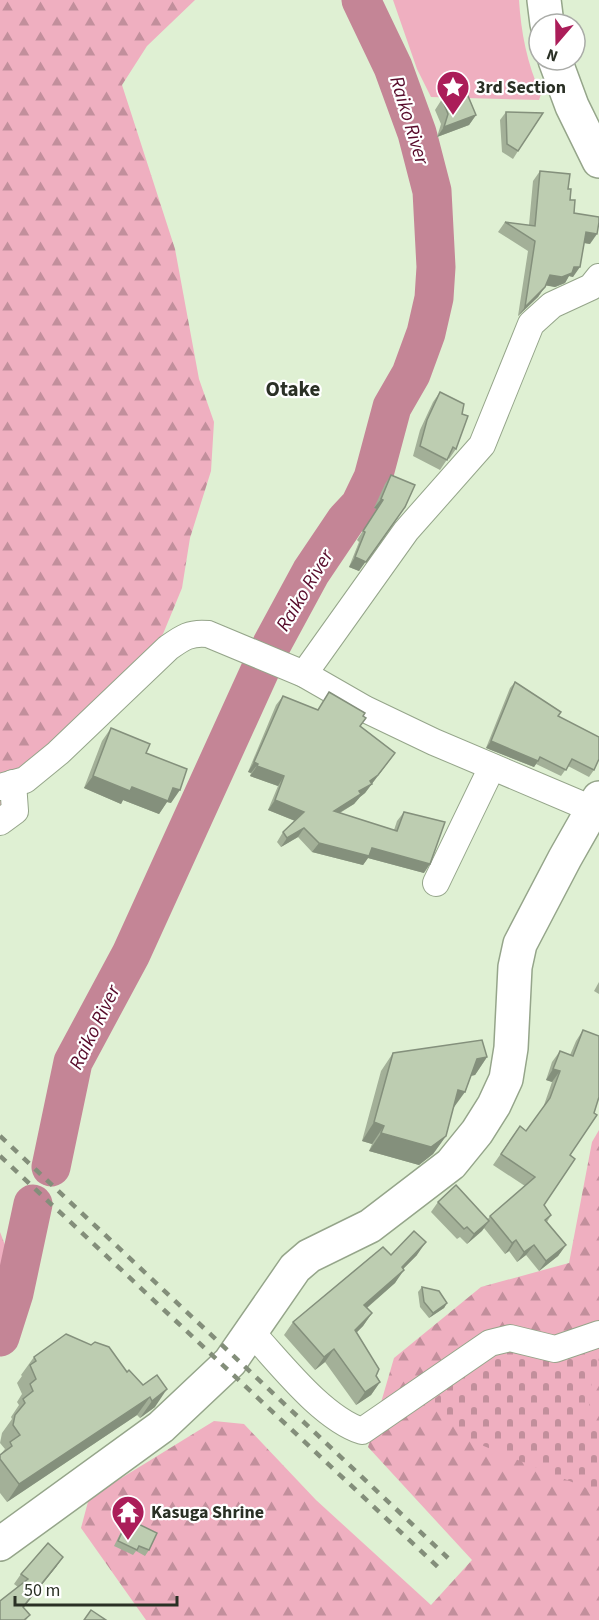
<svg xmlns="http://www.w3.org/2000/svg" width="599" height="1620" font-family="'Source Sans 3',sans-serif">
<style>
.green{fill:#efafc0}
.forest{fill:url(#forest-firs)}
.cemetery{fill:url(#cemetery-stones)}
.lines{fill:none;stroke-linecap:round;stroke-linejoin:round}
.river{stroke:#c48596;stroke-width:39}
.street-casing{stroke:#95a58a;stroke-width:28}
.secondary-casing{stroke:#95a58a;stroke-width:36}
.street{stroke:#fff;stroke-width:26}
.secondary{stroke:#fff;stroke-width:33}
.rail{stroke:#838e7a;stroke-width:4.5;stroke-dasharray:8 8;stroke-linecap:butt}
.wall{fill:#a3b098}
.shaded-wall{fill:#84907c}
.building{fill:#bdcdb1;stroke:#84907c;stroke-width:1.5}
.labels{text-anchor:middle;stroke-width:4.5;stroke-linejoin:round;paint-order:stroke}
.poi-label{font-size:18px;font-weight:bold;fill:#2a3025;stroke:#fff;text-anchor:start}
.water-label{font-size:20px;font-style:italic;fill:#580b2b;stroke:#fff}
.quarter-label{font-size:21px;font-weight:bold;fill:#2a3025;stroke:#fff}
</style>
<defs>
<pattern id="forest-firs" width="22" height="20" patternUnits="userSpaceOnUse" patternTransform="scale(1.5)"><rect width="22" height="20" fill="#efafc0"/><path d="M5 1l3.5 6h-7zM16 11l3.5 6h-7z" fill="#c28f9c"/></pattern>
<pattern id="cemetery-stones" width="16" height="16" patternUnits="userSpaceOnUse" patternTransform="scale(1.5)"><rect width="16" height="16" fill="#efafc0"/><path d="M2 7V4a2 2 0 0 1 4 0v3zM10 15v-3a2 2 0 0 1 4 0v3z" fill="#c28f9c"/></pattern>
</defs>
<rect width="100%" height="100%" fill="#dff0d3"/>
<path class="green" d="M393,0H519C521,32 527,64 541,94L539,100L431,97L417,69Z"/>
<g class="forest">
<path d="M0,0H195L147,46L122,85L175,249L199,379L214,422L211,471L190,538L182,588L163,634L0,822Z"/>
<path d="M599,1130V1620H146L81,1528L89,1498L214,1421L244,1424L316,1500L431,1605L472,1560L368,1447L394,1358L481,1287L569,1263L592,1142Z"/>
<path d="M0,1232L12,1263L0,1308Z"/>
</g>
<path class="cemetery" d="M511,1347L562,1359L599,1347V1358L588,1397L592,1424L599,1433V1493L469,1440L431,1402L481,1359Z"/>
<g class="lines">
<g class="river">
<path d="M51,1167L73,1062L131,954L272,644L311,572L346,520L360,505L373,478L392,407L411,374L426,333L434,298L436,267L432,191L417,133L393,67L361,0"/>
<path d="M0,1337L14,1293L33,1204"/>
</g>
<defs>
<g id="street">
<path d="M304,674L406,531L482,445L531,324L552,305L591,287L599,277"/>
<path d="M0,787L25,780L58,753L168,648C182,638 190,632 208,634L304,674L365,709L434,742L592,809"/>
<path d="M0,822L15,811L13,783"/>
<path d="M436,883L492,767"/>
<path d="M252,1333C281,1364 322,1418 362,1431L490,1343L510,1338L555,1349L599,1334"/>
</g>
<g id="secondary">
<path d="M544,0L547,24"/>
<path d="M555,60L572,106L599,161"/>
<path d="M0,1544L161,1427L230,1362L295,1268L309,1256L370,1226L451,1164L477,1132L494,1105L506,1079L511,1048L515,967L520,944L565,858L599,798"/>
</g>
</defs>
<use href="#street" class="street-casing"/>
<use href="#secondary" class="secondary-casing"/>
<use href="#street" class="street"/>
<use href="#secondary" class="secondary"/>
<g class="rail">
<path d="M0,1136L448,1558"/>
<path d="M0,1156L439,1568"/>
</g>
</g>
<g class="wall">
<path d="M442,99H460L476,115L469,125L437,137L441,124L435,110Z"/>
<path d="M506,112L518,151L513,159L502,152L500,120Z"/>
<path d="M540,171L568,189L574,213L590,244L584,243L573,277L569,276L565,283L555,287L546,285L538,297L518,316L528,251L498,232L505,222L529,225L533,181Z"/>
<path d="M440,392L462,414L456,449L449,459L448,458L440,470L413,456L420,430L433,402Z"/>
<path d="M391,475L359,571L349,567L359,542L357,540L377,509L374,508L385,484Z"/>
<path d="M515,682L558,716L594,770L589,777L568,766L561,776L536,764L534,767L486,748L510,688Z"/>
<path d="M283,696L317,710L363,716L360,726L395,753L365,793L360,797L354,804L340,813L394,830L397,821L404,812L424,873L368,858L363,865L312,852L298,837L281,847L277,842L283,832L295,821L268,810L278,786L250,776L251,773L248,772L276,705Z"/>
<path d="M111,728L146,753L171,803L167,802L159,814L123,800L121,804L84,788L102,741Z"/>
<path d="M599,982V994L594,991Z"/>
<path d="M583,1030L570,1155L544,1205L551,1215L547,1222L566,1245L558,1256L539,1271L526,1255L517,1262L509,1251L505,1254L484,1228L467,1244L460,1237L457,1239L431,1212L438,1202L488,1219L490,1216L525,1186L493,1165L520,1126L526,1131L543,1108L552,1082L546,1080L552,1062L560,1051L570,1055L576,1041Z"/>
<path d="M393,1053L487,1057L475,1075L471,1076L453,1108L446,1136L433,1154L419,1165L369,1151L372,1144L362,1141L381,1071Z"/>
<path d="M391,1255H417L403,1269L395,1283L367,1308L372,1313L363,1326L356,1333L380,1382L371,1395L356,1405L325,1362L315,1370L284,1335L293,1322Z"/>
<path d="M422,1287L447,1303L444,1308L429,1318L420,1307L418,1292Z"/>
<path d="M34,1357L127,1372L143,1385L157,1375L155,1407L140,1418L137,1415L7,1502L0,1493V1455L5,1449L0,1443L2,1433L12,1419L11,1417L19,1405L17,1402L22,1394L17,1383L22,1376L21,1375Z"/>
<path d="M128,1519L149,1550L145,1556L136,1551L133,1555L114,1546L125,1524Z"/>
<path d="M63,1557L56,1567L23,1607L30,1615L26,1620H0L18,1587L14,1584L21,1574Z"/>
</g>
<g class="shaded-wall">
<path d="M476,115L469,125L437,137L444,127Z"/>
<path d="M586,232L597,234L590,244L579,242Z"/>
<path d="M574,267H580L573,277L569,276L565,283L555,287L543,285L550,275Z"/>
<path d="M545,287L538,297L518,316L525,307Z"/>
<path d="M381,499L383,500L377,509L374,508Z"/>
<path d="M399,516L359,571L349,567L355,557Z"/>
<path d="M491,741L538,761L534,767L486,748Z"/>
<path d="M395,753L365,793L360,797L354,804L327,820L334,811L359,791L370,781Z"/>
<path d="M254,762L258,764L251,773L248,772Z"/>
<path d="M257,766L284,776L278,786L250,776Z"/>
<path d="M93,776L132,787L173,788L180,790L171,803L167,802L159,814L123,800L121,804L84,788Z"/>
<path d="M275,800L304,812L298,822L268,810Z"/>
<path d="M304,828L298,837L281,847L287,838Z"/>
<path d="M319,843L372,848L430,864L424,873L368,858L363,865L312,852Z"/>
<path d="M487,1057L475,1075L464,1077L477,1059Z"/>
<path d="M553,1069L560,1071L552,1082L546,1080Z"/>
<path d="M458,1090L465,1092L452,1110Z"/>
<path d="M374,1122L384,1126L372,1144L362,1141Z"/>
<path d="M381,1133L446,1136L433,1154L419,1165L369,1151Z"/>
<path d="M489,1221L482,1231L467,1244L474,1234Z"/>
<path d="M516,1240L509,1251L505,1254L512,1243Z"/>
<path d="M426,1242L417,1255L392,1280L402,1267Z"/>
<path d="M534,1245L526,1255L517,1262L524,1252Z"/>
<path d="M566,1245L558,1256L539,1271L546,1261Z"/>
<path d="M404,1270L395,1283L355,1318L364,1305Z"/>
<path d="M447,1303L444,1308L429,1318L433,1313Z"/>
<path d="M372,1313L363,1326L346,1343L355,1330Z"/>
<path d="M334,1349L325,1362L315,1370L324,1357Z"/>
<path d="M380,1382L371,1395L356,1405L365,1392Z"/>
<path d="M167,1389L155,1407L140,1418L152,1401Z"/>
<path d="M150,1397L137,1415L7,1502L19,1484Z"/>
<path d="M63,1557L56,1567L16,1617L23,1607Z"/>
</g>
<g class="building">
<path d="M458,93L460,99L468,96L476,115L444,127L448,114L442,99Z"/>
<path d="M506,112L543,113L518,151L507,144Z"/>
<path d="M540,171L570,174L568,189H571L570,200H575L574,213L599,217V222L597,234L586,232L580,267H574L572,273L562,277L550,275L545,287L525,307L535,241L505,222L535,226Z"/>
<path d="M440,392L464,404L462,414L468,416L456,449L453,447L447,460L420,446L427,420Z"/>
<path d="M391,475L415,485L405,507L366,562L355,557L365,532L363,531L383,500L381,499Z"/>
<path d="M515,682L561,712L558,716L599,737V759L594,770L572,759L566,770L540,757L538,761L491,741Z"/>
<path d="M329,692L365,713L363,716L366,718L360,726L395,753L378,775L370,781L372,784L359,791L361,794L334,811L397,831L404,812L445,822L430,864L372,848L369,856L319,843L304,828L287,838L283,832L304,812L275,800L284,776L257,766L258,764L254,762L283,696L318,710Z"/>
<path d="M111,728L150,744L146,753L187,769L180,790L173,788L168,801L132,787L130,791L93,776Z"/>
<path d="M583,1030L599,1036V1097L594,1113L597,1115L570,1155L575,1159L544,1205L551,1215L545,1220L566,1245L546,1261L534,1245L524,1252L516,1240L512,1243L490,1216L535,1177L501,1154L520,1126L526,1131L550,1098L560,1071L553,1069L560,1051L573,1056Z"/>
<path d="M482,1040L487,1057L477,1059L465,1092L458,1090L446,1136L431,1147L381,1133L384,1126L374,1122L393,1053Z"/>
<path d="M456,1185L489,1221L474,1234L467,1227L464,1229L438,1202Z"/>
<path d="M414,1231L426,1242L402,1267L404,1270L364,1305L372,1313L355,1330L379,1369L376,1376L380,1382L365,1392L334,1349L324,1357L293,1322L383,1247L391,1255Z"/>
<path d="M422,1287L439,1291L447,1303L433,1313L424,1302Z"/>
<path d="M66,1334L91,1345L95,1342L109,1347L127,1372L129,1370L143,1385L157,1375L167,1389L152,1401L150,1397L19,1484L0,1459V1455L12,1446L10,1442L20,1435L13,1425L15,1415L25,1403L23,1399L33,1391L30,1384L36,1379L30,1365L36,1361L34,1357Z"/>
<path d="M128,1519L157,1533L149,1550L139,1546L137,1550L118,1541Z"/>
<path d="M48,1543L63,1557L23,1607L30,1615L24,1620H0V1601L28,1579L21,1574Z"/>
<path d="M91,1610L106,1620H84Z"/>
</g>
<defs>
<symbol id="sight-pin" viewBox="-11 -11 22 30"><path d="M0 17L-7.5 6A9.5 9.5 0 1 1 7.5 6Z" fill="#ab1d59" stroke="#fff"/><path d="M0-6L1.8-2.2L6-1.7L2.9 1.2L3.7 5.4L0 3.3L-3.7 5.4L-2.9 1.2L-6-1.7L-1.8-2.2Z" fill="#fff"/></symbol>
<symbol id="temple-pin" viewBox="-11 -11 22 30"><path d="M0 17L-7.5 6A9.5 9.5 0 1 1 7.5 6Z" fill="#ab1d59" stroke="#fff"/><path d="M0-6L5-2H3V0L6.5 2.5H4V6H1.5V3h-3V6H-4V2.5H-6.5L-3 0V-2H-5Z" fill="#fff"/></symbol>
</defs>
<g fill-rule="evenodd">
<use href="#sight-pin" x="434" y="68" width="38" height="52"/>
<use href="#temple-pin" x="109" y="1493" width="38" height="52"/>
</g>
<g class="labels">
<g class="poi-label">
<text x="476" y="93">3rd Section</text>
<text x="151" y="1518">Kasuga Shrine</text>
</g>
<g class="water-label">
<text transform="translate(410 120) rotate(73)" y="7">Raiko River</text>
<text transform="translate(304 590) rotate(-59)" y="7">Raiko River</text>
<text transform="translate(94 1027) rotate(-64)" y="7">Raiko River</text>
</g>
<g class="quarter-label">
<text x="293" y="396">Otake</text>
</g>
</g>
<g transform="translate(557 42) rotate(200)"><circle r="28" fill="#ffffff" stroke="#aaaca8" stroke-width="1.5"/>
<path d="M0-4.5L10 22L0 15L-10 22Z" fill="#ab1d59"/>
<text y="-9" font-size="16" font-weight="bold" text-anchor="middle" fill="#2a3025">N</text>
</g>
<path d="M15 1596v9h162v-9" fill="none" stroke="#2a3025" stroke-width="3"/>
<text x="24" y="1596" font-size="18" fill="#2a3025" stroke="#ffffff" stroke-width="4.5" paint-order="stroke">50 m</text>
</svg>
